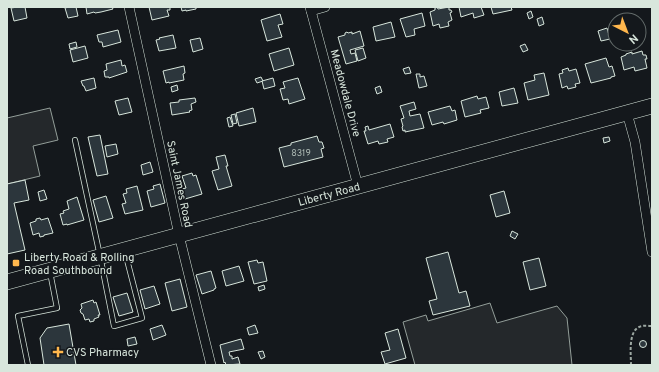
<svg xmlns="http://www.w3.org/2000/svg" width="659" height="372" font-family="Overpass,sans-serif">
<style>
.parking{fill:#24282b;stroke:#939e99}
.building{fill:#2c363c;stroke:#d8e6dc}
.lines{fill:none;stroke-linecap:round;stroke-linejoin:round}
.service-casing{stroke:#d8e6dc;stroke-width:6}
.minor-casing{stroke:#d8e6dc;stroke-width:10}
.primary-casing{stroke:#d8e6dc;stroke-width:16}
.path{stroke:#9da8a2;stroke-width:2;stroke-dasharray:3 2;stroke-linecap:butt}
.service{stroke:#14181c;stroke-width:4.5}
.minor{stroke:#14181c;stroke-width:9}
.primary{stroke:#14181c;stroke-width:15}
.poi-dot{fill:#ffb74d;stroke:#14181c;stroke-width:1.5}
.labels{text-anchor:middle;stroke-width:3;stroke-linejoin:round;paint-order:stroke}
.number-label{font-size:9px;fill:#adbab4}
.street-label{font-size:11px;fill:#d8e6dc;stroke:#14181c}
.poi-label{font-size:11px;fill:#d8e6dc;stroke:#14181c;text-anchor:start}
</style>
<rect width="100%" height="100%" fill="#14181c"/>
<g class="parking">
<path d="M50,108L58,140L33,146L40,176L7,184V118Z"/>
<path d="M490,303L497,323L557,306L567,318L572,365H415L403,322L426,315L428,321Z"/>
</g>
<g class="building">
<path d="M18,7H25L27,18L14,21L11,8Z"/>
<path d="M69,7H76L78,16L68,18L65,8Z"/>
<path d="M86,7H112L113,9L101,12L95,13L94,12L87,14Z"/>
<path d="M149,7H170V10H167L169,16L152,20Z"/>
<path d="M181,7H196V9L186,11V10L182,11Z"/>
<path d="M437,7L438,9L449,7V10H451L452,12L450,13L452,20L448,22L449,26L440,28L439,24L433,26L430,12L435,10V8Z"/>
<path d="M459,7H481L484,15L474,18L473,13L461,17Z"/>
<path d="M491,7H511L512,10L493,14Z"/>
<path d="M531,11L533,17L529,19L527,13Z"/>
<path d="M422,13L425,26L414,29L415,35L406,37L400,19Z"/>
<path d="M280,14L283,24L278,25L282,37L267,41L261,20Z"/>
<path d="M542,17L544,24L539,26L537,19Z"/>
<path d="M391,22L395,37L376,41L373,27Z"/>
<path d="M607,28L610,39L601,41L598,31Z"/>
<path d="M118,30L121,42L103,47L102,42H99L97,35Z"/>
<path d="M360,31L364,46L350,50L351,54L355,53L357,61L346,64L338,37L345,35V33L347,32L348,33L352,32V34Z"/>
<path d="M173,35L176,48L159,51L156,40L160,39L159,38Z"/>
<path d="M200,38L203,49L193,52L190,40Z"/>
<path d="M76,42L77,47L70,49L69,44Z"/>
<path d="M525,44L528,50L523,52L520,46Z"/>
<path d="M85,46L88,58L73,62L70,50Z"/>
<path d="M289,48L294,65L274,71L269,54Z"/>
<path d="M363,48L366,58L358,61L355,50Z"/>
<path d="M642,51L643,55H646L647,59H645L647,68L635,71L634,67L624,70L621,57L626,55V54L632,52V54Z"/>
<path d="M606,58L609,67L612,66L615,76L611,77V78L591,83L585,64Z"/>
<path d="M121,60L122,66L125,65L127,72L109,78V77H105L104,71L107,70L106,64Z"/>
<path d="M184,66L185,73L183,74L184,80L169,83V82L166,83L163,71Z"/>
<path d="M409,67L411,73L405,74L403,69Z"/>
<path d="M568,68L569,71L576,69L580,83L575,84L576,87L568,89L567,86L562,88L559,74L563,73L562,70Z"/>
<path d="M544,73L549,95L528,100L524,83L535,80L534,75Z"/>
<path d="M416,74H420V77L424,76L427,86L419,88Z"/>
<path d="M261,77L263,81L257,83L255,79Z"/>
<path d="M94,78L96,88L86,91L84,86H83L81,81Z"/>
<path d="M273,78L275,86L264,89L262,81Z"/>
<path d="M298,78L305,99L289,104L288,99L283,100L280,89L285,88L283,82Z"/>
<path d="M177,85L178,90L172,92L171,87Z"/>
<path d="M380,86L382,92L377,94L375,88Z"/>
<path d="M514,88L518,103L502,106L499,92Z"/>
<path d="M477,96L478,99L486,97L489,108L480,110L481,113L465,117L461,101Z"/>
<path d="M128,98L132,112L119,115L115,101Z"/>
<path d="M195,98L196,102L191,104L192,110L189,111L190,112L172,115L170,103L179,102V100Z"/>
<path d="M414,102L416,109L409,111L410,116L420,114L424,128L405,132V130L403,131L402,127L403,126L401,119L404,118L400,106Z"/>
<path d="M450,106L452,111L455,110L457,120L444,124L443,122L432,125L428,112Z"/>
<path d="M253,108L256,122L239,126L236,113Z"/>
<path d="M235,114L237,123L233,124L231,115Z"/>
<path d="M230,117L233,126L229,127L227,118Z"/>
<path d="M390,124L394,137L387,139L388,142L379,144L378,141L368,144L364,131H366L365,127L368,126L369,130Z"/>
<path d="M100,135L108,174L97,176L88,137Z"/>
<path d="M317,136L319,142H322L324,148L321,149L323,157L284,167L279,148L291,145V143Z"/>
<path d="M609,137L610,141L604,143L603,138Z"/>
<path d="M116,144L118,154L107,157L105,146Z"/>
<path d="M225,155L228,166H226L232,186L218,190L212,171L219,169L216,157Z"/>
<path d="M150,162L153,172L143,175L141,165Z"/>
<path d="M192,173L193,176L196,175L202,194L185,199L182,189L186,188L182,176Z"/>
<path d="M25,180L29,200L14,203L25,250L7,254V184Z"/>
<path d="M160,184L165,203L151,207L147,191L154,189L153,186Z"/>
<path d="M137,186L143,210L125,214L122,204L126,203L123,194L127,193L126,189Z"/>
<path d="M44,190L47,199L40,201L38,192Z"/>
<path d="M504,191L510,213L496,217L490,195Z"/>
<path d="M106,196L113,218L99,222L93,200Z"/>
<path d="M77,197L84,220L67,225V224L63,225L60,214L64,213L63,211L69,209L67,201Z"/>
<path d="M40,218L41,220L48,218L53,233L44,235V236L40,237L39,233L33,235L30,223L36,221V219Z"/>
<path d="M512,231L518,234L515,239L510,236Z"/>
<path d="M448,252L459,293L466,291L470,306L433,315L429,301L437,299L426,258Z"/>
<path d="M539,258L546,286L530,290L523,262Z"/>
<path d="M257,260L258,263L263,262L267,281L254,284L248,262Z"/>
<path d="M239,266L244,281L226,286L222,271Z"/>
<path d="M211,271L216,288L214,289V290L202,294L196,275Z"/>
<path d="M180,279L187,307L172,311L165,283Z"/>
<path d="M264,285L265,289L259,291L258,287Z"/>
<path d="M154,286L160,304L145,309L140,290Z"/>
<path d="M127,293L133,312L119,316L113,297Z"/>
<path d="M93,300L94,303L96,302L100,315H98L99,317L94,319V321L90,322L89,319L85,320L83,314L81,313L80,310L82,308L81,304Z"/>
<path d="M69,324L76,365H44L40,338L47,328Z"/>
<path d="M162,325L166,335L153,340L150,329Z"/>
<path d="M255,325L258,333L249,335L247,328Z"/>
<path d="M398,329L406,358L385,364L381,352L390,350L385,333Z"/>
<path d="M135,337L137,344L128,346L127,339Z"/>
<path d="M241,339L244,349L229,352L230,356H232V359L238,357L240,364L226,365L225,362L224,363L220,345Z"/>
<circle cx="643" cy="344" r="3.5"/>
<path d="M263,351L265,357L261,359L258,352Z"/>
</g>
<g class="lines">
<defs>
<g id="service">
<path d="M75,140L100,256L114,326L142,318L125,252"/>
<path d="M28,365L18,316L57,308L50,272"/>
</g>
<g id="minor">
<path d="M129,7L179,235L211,365"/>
<path d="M310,7L358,186"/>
<path d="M311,11L325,7"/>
<path d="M627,113L635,142L652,252"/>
</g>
<path id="primary" d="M7,282L652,106"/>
</defs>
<use href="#service" class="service-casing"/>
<use href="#minor" class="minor-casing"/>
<use href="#primary" class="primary-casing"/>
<path class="path" d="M631,365C631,355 628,332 639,327C643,325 648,326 652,326"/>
<use href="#service" class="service"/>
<use href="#minor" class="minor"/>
<use href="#primary" class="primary"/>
</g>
<g class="poi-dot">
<rect x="12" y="259" width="8" height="8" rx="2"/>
<path d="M56 346h4v4h4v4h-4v4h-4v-4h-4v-4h4z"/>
</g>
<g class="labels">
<g class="number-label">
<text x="301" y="156">8319</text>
</g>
<g class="street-label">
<text transform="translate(346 93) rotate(75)" y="4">Meadowdale Drive</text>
<text transform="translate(180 184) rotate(78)" y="4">Saint James Road</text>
<text transform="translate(329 194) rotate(-15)" y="4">Liberty Road</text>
</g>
<g class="poi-label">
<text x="24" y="261">Liberty Road &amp; Rolling<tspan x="24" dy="13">Road Southbound</tspan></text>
<text x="66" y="356">CVS Pharmacy</text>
</g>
</g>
<rect width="659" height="372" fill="none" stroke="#d8e6dc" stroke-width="16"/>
<g transform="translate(627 32) rotate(138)"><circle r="19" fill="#14181c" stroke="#626a69"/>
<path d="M0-3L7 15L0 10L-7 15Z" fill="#ffb74d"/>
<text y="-6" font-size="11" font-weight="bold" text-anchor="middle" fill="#d8e6dc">N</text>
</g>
</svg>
